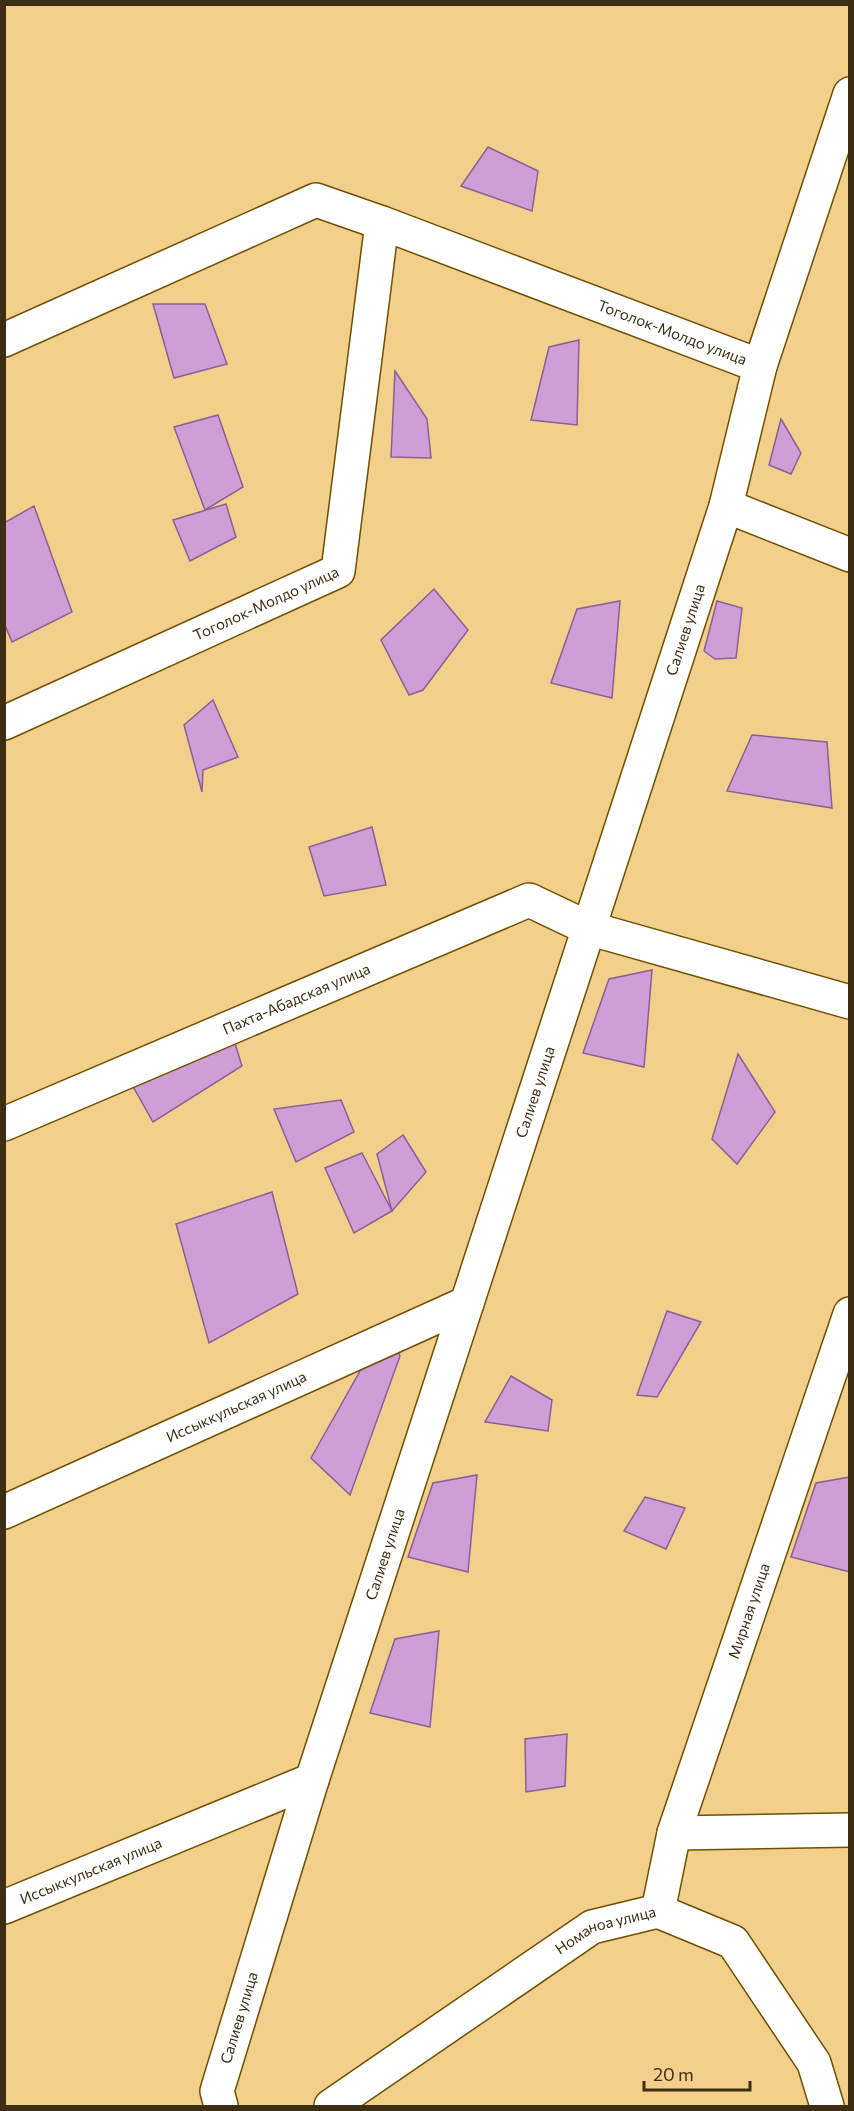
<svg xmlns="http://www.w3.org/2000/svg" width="854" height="2111" font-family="Commissioner,sans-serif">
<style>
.building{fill:#ce9ed6;stroke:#8c5f93;stroke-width:1.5}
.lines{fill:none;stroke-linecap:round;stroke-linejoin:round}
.street-casing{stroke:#6f4f00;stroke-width:36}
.street{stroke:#fff;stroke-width:33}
.labels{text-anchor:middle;stroke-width:4.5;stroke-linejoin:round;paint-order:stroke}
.street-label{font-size:15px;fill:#3d2e13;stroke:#f3cf8c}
</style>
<rect width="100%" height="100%" fill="#f3cf8c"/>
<g class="building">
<path d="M488,147L538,171L532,211L461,186Z"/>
<path d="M153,304H205L227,364L174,378Z"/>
<path d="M579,340L577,425L531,420L549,347Z"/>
<path d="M395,371L427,419L431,458L391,457Z"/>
<path d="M218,415L243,487L205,510L174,427Z"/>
<path d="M781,419L801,453L791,474L769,465Z"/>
<path d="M226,504L236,537L190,561L173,520Z"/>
<path d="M34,506L72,612L12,642L4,623V523Z"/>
<path d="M434,589L468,630L423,690L409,695L381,640Z"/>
<path d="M620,601L612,698L551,683L577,609Z"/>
<path d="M717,601L742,608L736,658L715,659L704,651Z"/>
<path d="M213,700L238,757L203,770L202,792L184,725Z"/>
<path d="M752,735L827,742L832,808L727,791Z"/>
<path d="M372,827L386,885L324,896L309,847Z"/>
<path d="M652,970L644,1067L583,1053L609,979Z"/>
<path d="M229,1024L242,1066L153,1122L131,1083Z"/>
<path d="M738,1054L775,1112L737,1164L712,1139Z"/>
<path d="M341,1100L354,1132L296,1162L274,1109Z"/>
<path d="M403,1135L426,1172L392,1211L377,1154Z"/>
<path d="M362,1153L392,1211L354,1233L325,1168Z"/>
<path d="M272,1192L298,1294L209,1343L176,1224Z"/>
<path d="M667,1311L701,1322L657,1397L637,1395Z"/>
<path d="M386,1325L400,1356L350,1495L311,1458Z"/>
<path d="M511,1376L552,1400L548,1431L485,1422Z"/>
<path d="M477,1475L468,1572L408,1557L433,1483Z"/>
<path d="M850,1477V1572L791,1557L816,1483Z"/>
<path d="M645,1497L685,1508L666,1549L624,1531Z"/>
<path d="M439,1631L430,1727L370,1713L395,1639Z"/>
<path d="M567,1734L565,1786L526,1792L525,1739Z"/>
</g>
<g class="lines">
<defs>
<g id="street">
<path id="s1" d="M4,340L316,200L382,223L760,366"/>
<path d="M726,506L850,555"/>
<path id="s2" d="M4,723L338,571L382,223"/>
<path id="s3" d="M4,1124L529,900L588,928L850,1002"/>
<path id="s4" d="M4,1512L467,1303"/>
<path d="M674,1833L850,1830"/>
<path id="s5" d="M4,1907L312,1780"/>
<path id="s6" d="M658,1911L674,1833L850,1314"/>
<path id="s7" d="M221,2106L217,2091L312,1780L726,506L760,366L850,94"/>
<path id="s8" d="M331,2106L592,1927L658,1911L733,1942L814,2063L827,2106"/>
</g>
</defs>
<use href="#street" class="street-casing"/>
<use href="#street" class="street"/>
</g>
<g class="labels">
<g class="street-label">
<text dy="5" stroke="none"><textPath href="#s1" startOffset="722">Тоголок-Молдо улица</textPath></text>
<text dy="5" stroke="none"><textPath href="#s2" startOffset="288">Тоголок-Молдо улица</textPath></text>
<text dy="5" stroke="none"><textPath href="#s7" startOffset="1550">Салиев улица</textPath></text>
<text dy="5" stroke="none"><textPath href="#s3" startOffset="318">Пахта-Абадская улица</textPath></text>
<text dy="5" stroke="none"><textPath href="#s7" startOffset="1064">Салиев улица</textPath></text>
<text dy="5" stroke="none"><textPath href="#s4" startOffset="255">Иссыккульская улица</textPath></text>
<text dy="5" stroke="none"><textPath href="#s7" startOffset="578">Салиев улица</textPath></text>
<text dy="5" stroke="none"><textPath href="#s6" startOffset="314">Мирная улица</textPath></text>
<text dy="5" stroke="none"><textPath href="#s5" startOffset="94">Иссыккульская улица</textPath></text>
<text dy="5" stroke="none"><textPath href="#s8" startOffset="328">Номаноа улица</textPath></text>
<text dy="5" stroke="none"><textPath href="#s7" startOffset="92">Салиев улица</textPath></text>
</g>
</g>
<rect width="854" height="2111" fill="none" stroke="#3d2e13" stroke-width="12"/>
<path d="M644 2081v9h106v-9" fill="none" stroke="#3d2e13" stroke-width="3"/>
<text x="653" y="2081" font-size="18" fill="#3d2e13" stroke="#f3cf8c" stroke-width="4.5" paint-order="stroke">20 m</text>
</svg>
